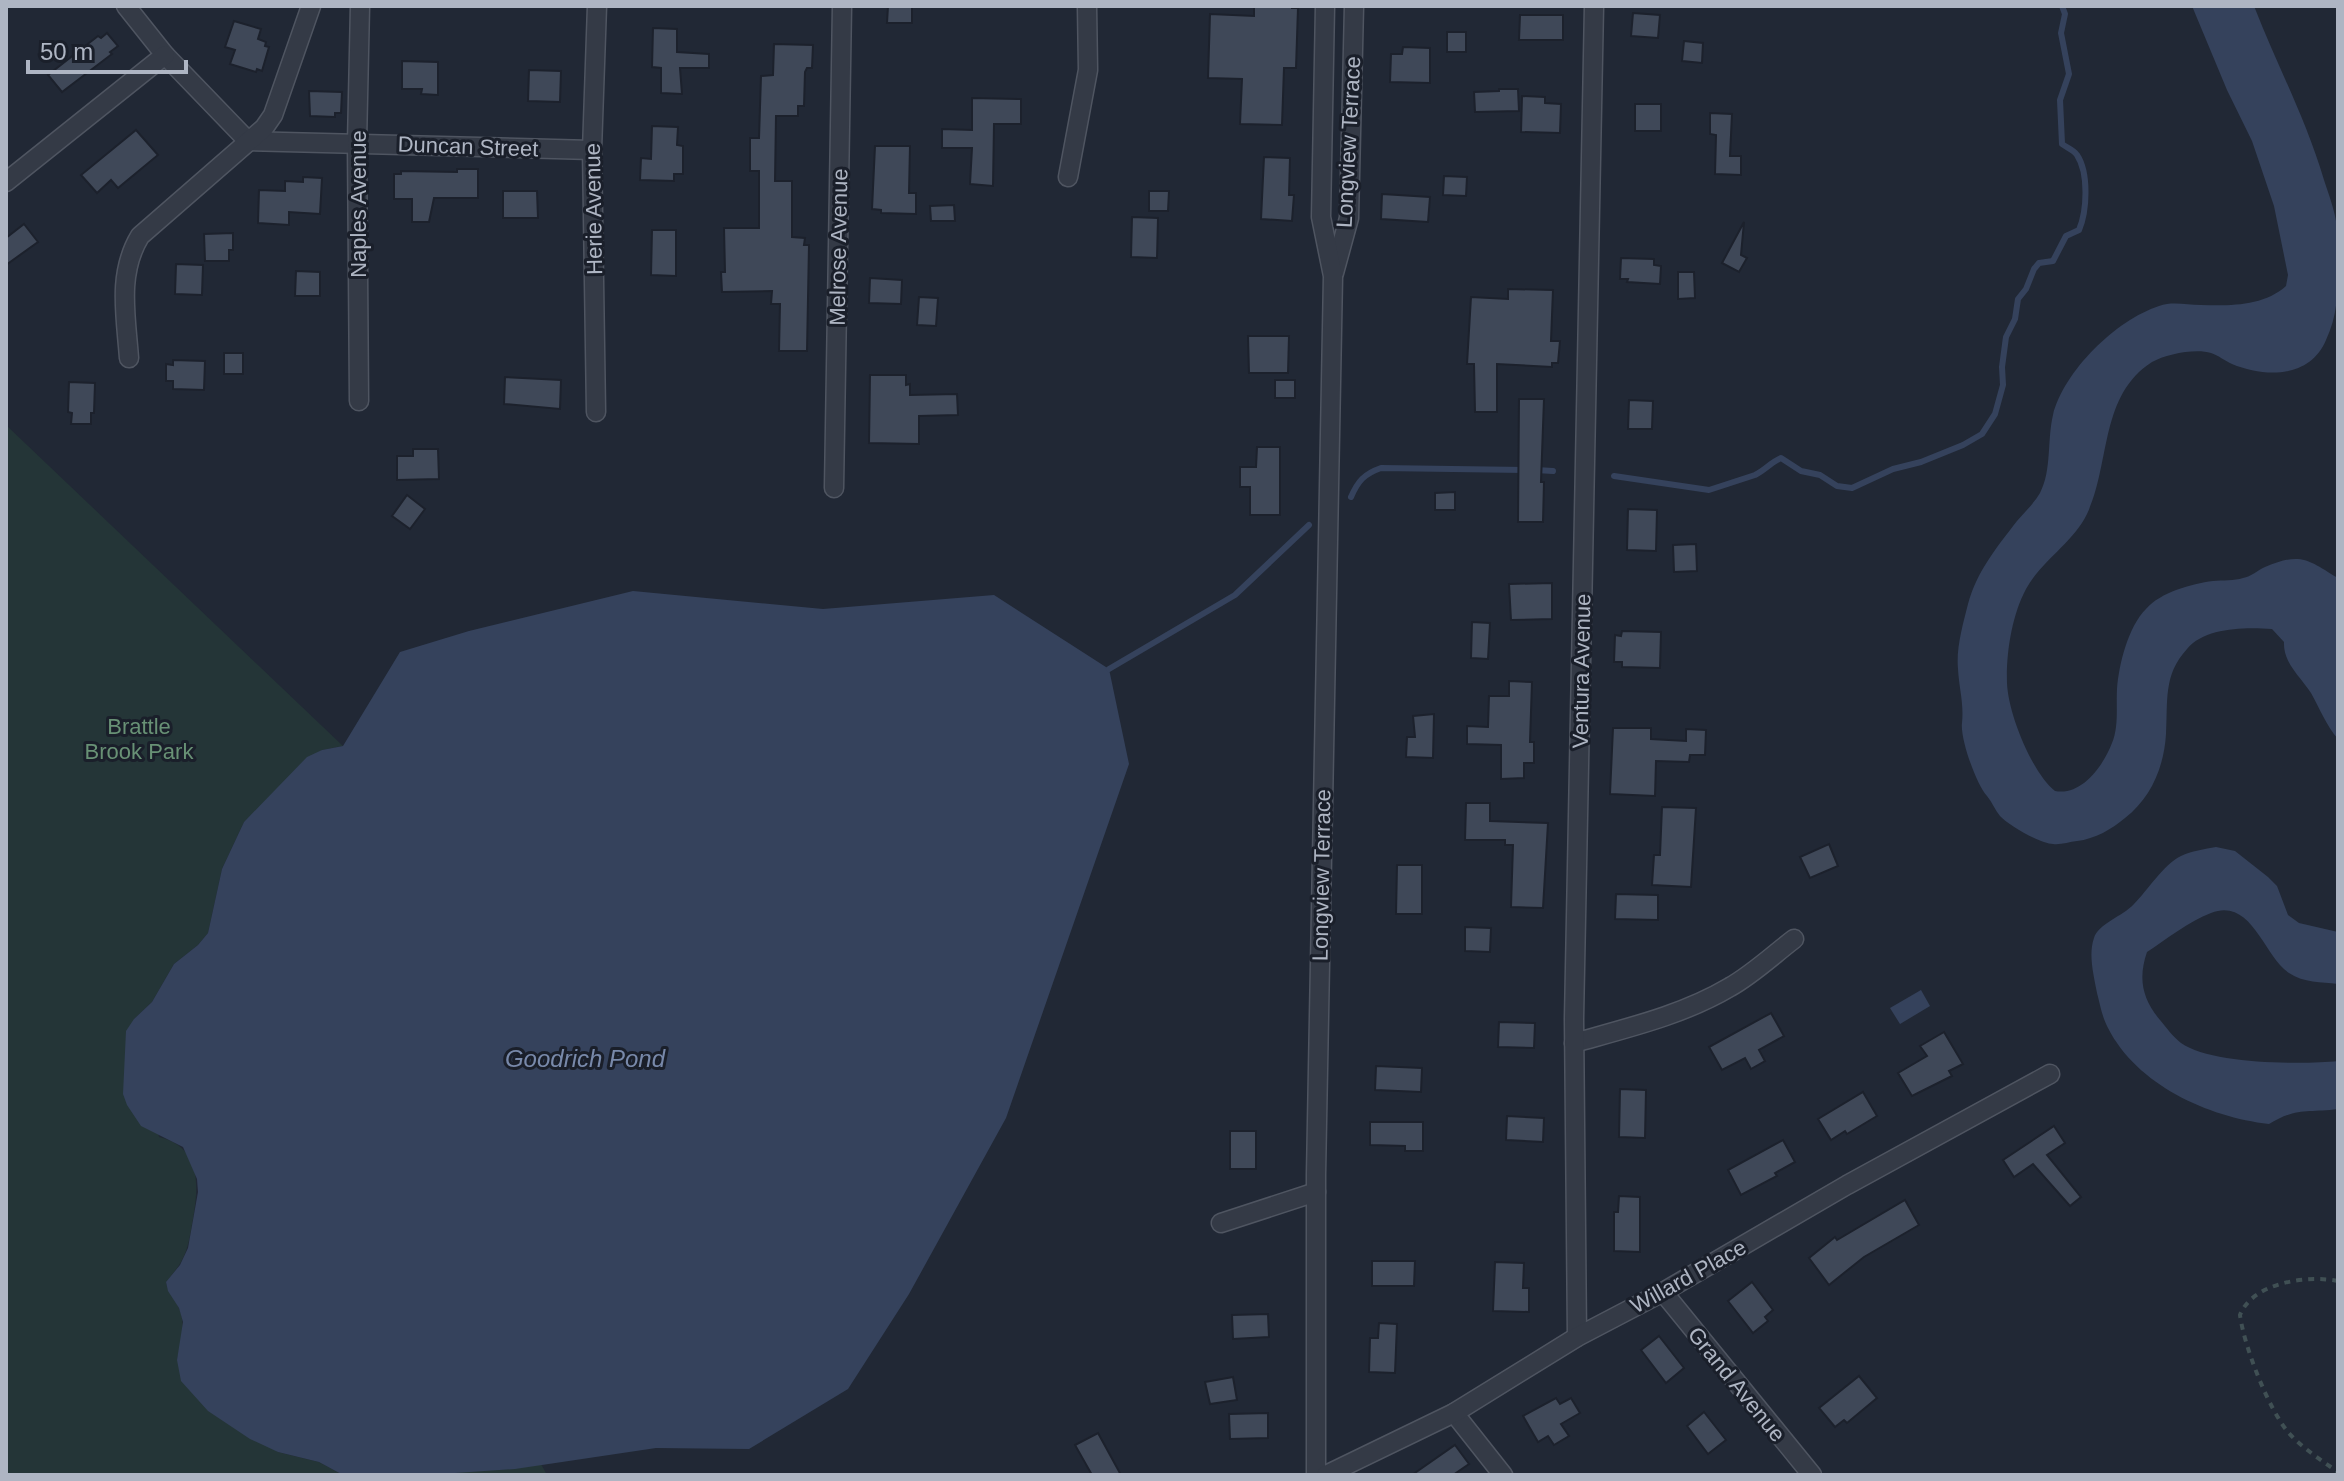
<svg xmlns="http://www.w3.org/2000/svg" width="2344" height="1481" font-family="Helvetica,sans-serif">
<style>
.green{fill:#243537}
.water{fill:#35425c}
.lines{fill:none;stroke-linecap:round;stroke-linejoin:round}
.stream{stroke:#35425c;stroke-width:6}
.building{fill:#3f4858;stroke:#1c212c;stroke-width:2}
.minor-casing{stroke:#4f5561;stroke-width:21}
.path{stroke:#405054;stroke-width:4;stroke-dasharray:6 6;stroke-linecap:butt}
.minor{stroke:#343a46;stroke-width:18}
.labels{text-anchor:middle;stroke-width:6;stroke-linejoin:round;paint-order:stroke}
.street-label{font-size:22px;fill:#aeb5c3;stroke:#1a1f2a}
.park-label{font-size:22px;fill:#689175;stroke:#1a1f2a}
.water-label{font-size:24px;font-style:italic;fill:#7889aa;stroke:#1a1f2a}
</style>
<rect width="100%" height="100%" fill="#212835"/>
<g class="green">
<path d="M6,425L343,746L322,750L244,822L222,869L208,933L198,945L174,964L152,1002L134,1019L159,1137C201,1147 199,1184 193,1219C190,1234 189,1248 181,1262C177,1269 171,1276 166,1282C168,1293 174,1297 178,1306C187,1323 181,1342 177,1360L278,1452L319,1462L343,1475H6Z"/>
<path d="M541,1464L547,1475H427Z"/>
</g>
<g class="water">
<path d="M2192,6H2254C2277,65 2306,119 2324,180C2329,195 2335,211 2337,227C2339,240 2338,255 2338,269C2338,294 2337,317 2326,340C2310,378 2266,378 2232,364C2225,361 2218,355 2211,353C2196,348 2166,354 2152,362C2099,396 2111,464 2087,514C2073,543 2042,560 2026,589C2012,615 2006,653 2007,683C2008,713 2032,773 2055,791C2082,796 2103,766 2112,743C2119,726 2116,707 2117,689C2119,664 2128,627 2146,609C2161,592 2191,584 2213,581C2223,580 2234,581 2243,578C2251,577 2258,570 2265,567C2301,552 2307,559 2338,578V739C2326,725 2320,709 2311,693C2300,676 2283,663 2284,642L2272,629C2246,627 2205,627 2187,649C2163,675 2168,701 2166,734C2164,767 2151,798 2125,818C2112,829 2095,839 2077,841C2069,842 2060,845 2053,844C2041,844 2008,825 2000,816C1995,810 1992,802 1987,796C1976,784 1960,738 1962,723C1964,703 1959,688 1958,669C1956,648 1963,624 1968,604C1977,571 1997,547 2017,521C2025,512 2034,503 2040,493C2052,470 2047,440 2053,415C2064,371 2116,320 2159,306C2173,301 2186,305 2201,305C2230,306 2264,306 2286,286L2288,275L2274,206L2252,141L2227,90Z"/>
<path d="M633,591L823,609L994,595L1109,669L1129,764L1006,1118L909,1294L848,1389L749,1449L656,1448L515,1469L426,1475H343L319,1462L278,1452L250,1439L208,1411L181,1381L177,1360L183,1322L179,1308L168,1291L166,1282L180,1265L188,1248L198,1192L197,1179L183,1147L141,1126L127,1105L123,1094L126,1031L134,1019L152,1002L174,964L198,945L208,933L222,869L244,822L307,757L322,750L343,746L400,652L469,631Z"/>
<path d="M2216,847L2235,851L2268,877L2277,886L2288,915L2299,923L2338,932V984C2321,982 2304,983 2289,973C2264,957 2252,897 2211,913C2189,921 2167,939 2147,952C2138,978 2142,999 2160,1020C2166,1027 2173,1037 2181,1043C2210,1064 2302,1065 2338,1061V1109C2308,1113 2297,1107 2269,1124C2208,1117 2137,1085 2108,1028C2102,1017 2100,1004 2097,993C2094,976 2088,955 2094,938C2098,924 2123,916 2134,904C2148,890 2163,865 2181,856C2191,851 2205,849 2216,847Z"/>
<path d="M1921,990L1930,1006L1900,1024L1890,1008Z"/>
</g>
<g class="lines">
<g class="stream">
<path d="M1536,470L1553,471"/>
<path d="M1614,476L1709,490L1755,475C1765,470 1770,463 1781,458L1801,471L1820,475L1837,486L1852,488L1893,469L1921,462L1963,445L1982,434L1995,414L2003,385L2002,367L2006,337L2015,319L2018,299L2026,289L2034,269L2039,263L2053,261L2066,236L2079,230C2087,211 2089,173 2077,155C2074,150 2067,148 2062,144L2060,100L2069,74L2061,33L2065,14L2062,6"/>
<path d="M1351,497C1358,481 1364,474 1381,468L1525,470"/>
<path d="M1109,669L1235,595L1309,525"/>
</g>
</g>
<g class="building">
<path d="M888,6H912V23H887Z"/>
<path d="M1254,6H1292V8H1298L1296,68H1284L1282,125L1240,124L1242,79L1208,78L1210,14L1254,16Z"/>
<path d="M1633,13L1660,15L1658,38L1631,36Z"/>
<path d="M1520,15H1563V40H1519Z"/>
<path d="M234,21L261,29L258,39L266,42L265,46L269,47L262,71L257,69L256,72L230,64L235,50L225,47Z"/>
<path d="M653,28L677,29V52L709,54V68H680L682,94L661,93V68L652,67Z"/>
<rect x="1447" y="32" width="19" height="20"/>
<path d="M107,33L118,46L110,52L112,54L62,92L48,75L98,36L101,38Z"/>
<path d="M1684,41L1703,43L1702,63L1682,61Z"/>
<path d="M774,44L813,45L812,68H807L805,72L804,106H798V116H776L775,181H792V237L805,238L804,245H809L807,351H779L780,304H771L772,291L722,292L721,272H725L724,228H759V171H750V138H759L761,76L773,75Z"/>
<path d="M1403,47L1430,48V83L1390,82L1391,54H1402Z"/>
<path d="M402,61L438,62V95L421,94L422,89H402Z"/>
<path d="M529,70L561,71L560,102L528,101Z"/>
<path d="M1499,89H1518L1519,111L1475,112L1474,92L1499,91Z"/>
<path d="M309,91L342,92L341,113H335V117L310,116Z"/>
<path d="M1522,96L1545,97V103L1561,104L1560,133L1521,132Z"/>
<path d="M972,98L1021,99V124H994L993,186L970,184L972,148H942V129L972,130Z"/>
<rect x="1635" y="104" width="26" height="27"/>
<path d="M1710,113L1732,114L1730,156H1741V175L1715,174L1716,135L1710,134Z"/>
<path d="M652,126L678,127L677,145L683,146V174H674V181L640,180L641,158L651,159Z"/>
<path d="M136,130L158,155L118,188L111,180L97,193L81,175Z"/>
<path d="M875,146H910L909,193H916V214L881,213V210L872,209Z"/>
<path d="M1264,157L1290,158L1289,195H1294L1292,221L1261,219Z"/>
<path d="M457,169H478V198H434L429,222H412V199H394V174H401V171L457,172Z"/>
<path d="M1444,176L1467,177L1466,196L1443,195Z"/>
<path d="M303,177L322,178L320,214L289,212V225L258,223L259,190L285,191V181L303,182Z"/>
<path d="M503,191H537L538,218H503Z"/>
<path d="M1149,191H1169L1168,211H1149Z"/>
<path d="M1382,194L1430,197L1428,222L1381,219Z"/>
<path d="M954,205L955,221H931L930,206Z"/>
<path d="M1132,217L1158,218L1157,258L1131,257Z"/>
<path d="M1744,222L1741,255L1747,258L1739,272L1722,263Z"/>
<path d="M24,224L38,242L6,265V238Z"/>
<path d="M652,230H676V276L651,275Z"/>
<path d="M233,233V250H229V261H205L204,234Z"/>
<path d="M1621,258L1654,259V265L1661,266L1660,284L1627,282L1628,279H1620Z"/>
<path d="M176,264L203,265L202,295L175,294Z"/>
<path d="M296,271L320,272V296H295Z"/>
<path d="M1678,272H1694L1695,298L1678,299Z"/>
<path d="M870,278L902,280L901,304L869,303Z"/>
<path d="M1508,289L1553,290L1551,341H1560L1558,363H1552V367L1497,364V412H1475L1474,364H1467L1471,297L1508,299Z"/>
<path d="M919,297L938,298L936,326L917,325Z"/>
<path d="M1248,336H1289L1288,373H1249Z"/>
<rect x="224" y="353" width="19" height="21"/>
<path d="M173,360L205,361L204,390L173,389V381H166V364L173,365Z"/>
<path d="M870,375H906V385L910,384V395L957,394L958,415L919,416V444L869,443Z"/>
<path d="M505,377L561,380L560,409L504,404Z"/>
<rect x="1275" y="380" width="20" height="18"/>
<path d="M69,382L95,383L94,413H91V424H71L72,413L68,412Z"/>
<path d="M1519,399H1544L1541,482H1544L1543,522H1518Z"/>
<path d="M1629,400L1653,401L1652,429H1628Z"/>
<path d="M1257,447H1280V515H1250V487H1240V467H1256Z"/>
<path d="M413,449H438L439,479L397,480V456H413Z"/>
<path d="M1455,492V510H1435V493Z"/>
<path d="M407,495L425,509L410,529L392,516Z"/>
<path d="M1628,509L1657,510L1656,551L1627,550Z"/>
<path d="M1696,544L1697,571L1674,572L1673,545Z"/>
<path d="M1552,583V619L1511,620L1509,584Z"/>
<path d="M1472,622L1490,623L1488,659L1471,658Z"/>
<path d="M1622,631L1661,632L1660,668L1622,667V662H1614L1615,635L1621,636Z"/>
<path d="M1509,681L1532,682L1530,742H1534V763H1524V778L1501,779V745L1467,744V726L1488,727L1489,696H1509Z"/>
<path d="M1434,714L1433,758L1406,757L1407,737H1415L1413,716Z"/>
<path d="M1613,728H1651V739L1686,741V729L1706,730L1705,755H1690L1689,762L1656,761L1655,796L1610,794Z"/>
<path d="M1466,803H1490V821L1548,823L1543,908L1511,907L1513,845H1505V840H1465Z"/>
<path d="M1662,807L1696,808L1691,887L1652,885L1654,855H1660Z"/>
<path d="M1829,844L1838,866L1810,878L1800,857Z"/>
<path d="M1397,865H1422V914H1396Z"/>
<path d="M1616,894L1658,895V920L1615,919Z"/>
<path d="M1465,927L1491,928L1490,952L1465,951Z"/>
<path d="M1771,1013L1784,1036L1759,1050L1765,1061L1751,1069L1745,1058L1722,1070L1709,1047Z"/>
<path d="M1499,1022L1535,1023L1534,1048L1498,1047Z"/>
<path d="M1944,1032L1963,1064L1949,1071L1952,1076L1912,1096L1898,1073L1927,1056L1920,1046Z"/>
<path d="M1376,1066L1422,1068L1421,1092L1375,1090Z"/>
<path d="M1620,1089L1646,1090L1645,1138L1619,1137Z"/>
<path d="M1863,1092L1877,1116L1847,1134L1845,1131L1831,1140L1818,1119Z"/>
<path d="M1507,1116L1544,1118L1543,1142L1506,1140Z"/>
<path d="M1370,1122H1423V1151H1405V1146L1370,1145Z"/>
<path d="M2054,1126L2065,1143L2047,1155L2081,1197L2070,1206L2033,1164L2014,1177L2003,1160Z"/>
<rect x="1230" y="1131" width="26" height="38"/>
<path d="M1783,1140L1795,1162L1775,1173L1777,1176L1741,1195L1728,1170Z"/>
<path d="M1619,1196L1640,1197V1252L1614,1251V1212H1618Z"/>
<path d="M1905,1200L1919,1225L1864,1257L1829,1285L1809,1258L1835,1237L1837,1240Z"/>
<path d="M1372,1261H1415L1414,1286H1372Z"/>
<path d="M1495,1262L1524,1263L1523,1288H1529V1312L1493,1311Z"/>
<path d="M1752,1282L1773,1310L1765,1317L1768,1321L1753,1333L1728,1301Z"/>
<path d="M1268,1314L1269,1337L1233,1339L1232,1315Z"/>
<path d="M1379,1323L1397,1324L1395,1373L1369,1372L1370,1338H1378Z"/>
<path d="M1659,1336L1684,1368L1666,1383L1641,1350Z"/>
<path d="M1859,1376L1877,1398L1847,1423L1844,1420L1835,1427L1819,1408Z"/>
<path d="M1233,1377L1237,1400L1210,1404L1205,1382Z"/>
<path d="M1556,1398L1560,1404L1571,1398L1580,1413L1561,1424L1569,1436L1554,1445L1548,1436L1538,1442L1523,1416Z"/>
<path d="M1704,1412L1726,1440L1708,1454L1687,1426Z"/>
<path d="M1268,1413V1438L1230,1439L1229,1414Z"/>
<path d="M1098,1433L1121,1475H1092L1075,1445Z"/>
<path d="M1455,1445L1469,1464L1453,1475H1412Z"/>
</g>
<g class="lines">
<defs>
<g id="minor">
<path d="M126,6L165,55L248,141"/>
<path d="M248,141L592,150"/>
<path d="M1068,177L1088,70L1087,6"/>
<path d="M6,182L165,55"/>
<path d="M1334,273L1349,218L1354,6"/>
<path d="M129,358C126,316 117,274 140,236L264,128L273,115L311,6"/>
<path d="M359,401L357,143L360,6"/>
<path d="M596,412L592,150L597,6"/>
<path d="M834,488L842,6"/>
<path d="M1574,1043C1627,1028 1683,1015 1730,987C1753,974 1773,955 1794,939"/>
<path d="M1221,1223L1316,1192"/>
<path d="M1663,1292L1812,1475"/>
<path d="M1577,1337L1574,1019L1594,6"/>
<path d="M1454,1413L1503,1475"/>
<path d="M1316,1475V1175L1333,276L1321,217L1325,6"/>
<path d="M1326,1475L1454,1413L1577,1337L1663,1292L1847,1185L2050,1074"/>
</g>
</defs>
<use href="#minor" class="minor-casing"/>
<path class="path" d="M2338,1281C2308,1275 2253,1282 2240,1315C2244,1346 2268,1408 2288,1432C2302,1448 2321,1460 2338,1472"/>
<use href="#minor" class="minor"/>
</g>
<g class="labels">
<g class="street-label">
<text transform="translate(1348 142) rotate(-87)" y="8">Longview Terrace</text>
<text transform="translate(468 146) rotate(2)" y="8">Duncan Street</text>
<text transform="translate(358 204) rotate(-90)" y="8">Naples Avenue</text>
<text transform="translate(593 209) rotate(-91)" y="8">Herie Avenue</text>
<text transform="translate(838 247) rotate(-89)" y="8">Melrose Avenue</text>
<text transform="translate(1581 671) rotate(-89)" y="8">Ventura Avenue</text>
<text transform="translate(1321 875) rotate(-89)" y="8">Longview Terrace</text>
<text transform="translate(1688 1276) rotate(-29)" y="8">Willard Place</text>
<text transform="translate(1737 1384) rotate(51)" y="8">Grand Avenue</text>
</g>
<g class="park-label">
<text x="139" y="734">Brattle<tspan x="139" dy="25">Brook Park</tspan></text>
</g>
<g class="water-label">
<text x="585" y="1067">Goodrich Pond</text>
</g>
</g>
<rect width="2344" height="1481" fill="none" stroke="#aeb5c3" stroke-width="16"/>
<path d="M28 60v12h158v-12" fill="none" stroke="#aeb5c3" stroke-width="4"/>
<text x="40" y="60" font-size="24" fill="#aeb5c3" stroke="#1a1f2a" stroke-width="6" paint-order="stroke">50 m</text>
</svg>
